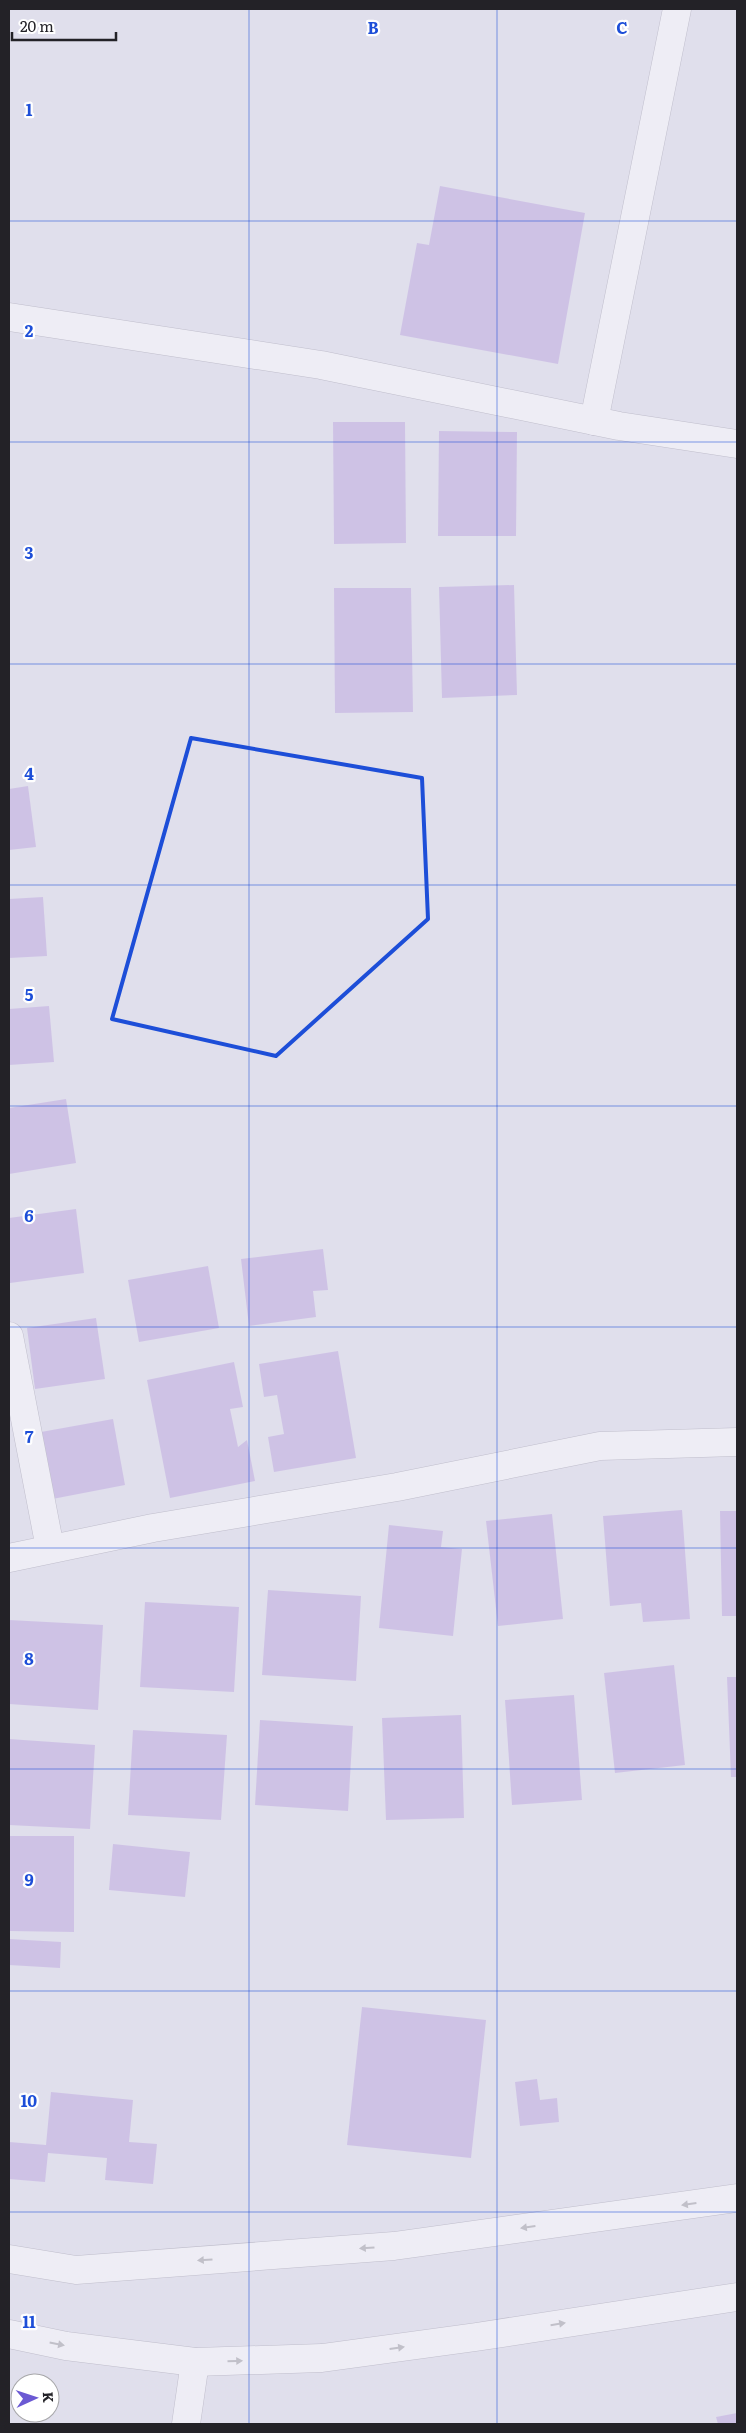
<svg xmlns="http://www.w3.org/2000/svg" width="746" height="2433" font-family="Literata,serif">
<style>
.building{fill:#b9a1dc}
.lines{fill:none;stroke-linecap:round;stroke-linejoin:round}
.minor-casing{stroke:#9998a4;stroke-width:29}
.major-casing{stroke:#9998a4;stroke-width:29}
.minor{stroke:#fff;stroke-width:28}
.major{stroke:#fff;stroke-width:28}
.oneway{fill:#9c9c9e}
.marked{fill:none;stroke:#1d4ed8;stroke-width:4;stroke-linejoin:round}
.grid{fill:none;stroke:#1d4ed8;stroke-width:1;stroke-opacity:0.55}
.grid-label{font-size:16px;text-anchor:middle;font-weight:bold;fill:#1d4ed8;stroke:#fff;stroke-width:4.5;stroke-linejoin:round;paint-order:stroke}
</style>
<rect width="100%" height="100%" fill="#e0dfec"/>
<g class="building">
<path d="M440,186L585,213L558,364L400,335L417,243L429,245Z"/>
<path d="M333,422H405L406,543L334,544Z"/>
<path d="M439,431L517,432L516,536H438Z"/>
<path d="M514,585L517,695L442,698L439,587Z"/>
<path d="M334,588H411L413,712L335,713Z"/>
<path d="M28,786L36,847L9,850V789Z"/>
<path d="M43,897L47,956L9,958V899Z"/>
<path d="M49,1006L54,1062L9,1065V1009Z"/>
<path d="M66,1099L76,1163L9,1174V1108Z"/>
<path d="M76,1209L84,1273L10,1283L9,1218Z"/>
<path d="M323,1249L328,1290L313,1291L316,1317L249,1326L241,1259Z"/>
<path d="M208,1266L219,1328L139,1342L128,1280Z"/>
<path d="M96,1318L105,1379L35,1389L27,1328Z"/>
<path d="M338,1351L356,1458L274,1472L268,1437L284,1434L277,1395L264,1397L259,1364Z"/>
<path d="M234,1362L243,1407L230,1409L238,1447L247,1440L255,1481L170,1498L147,1380Z"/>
<path d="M113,1419L125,1485L42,1501L30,1434Z"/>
<path d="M682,1510L690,1619L643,1622L641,1603L610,1606L603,1516Z"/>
<path d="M720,1511H737V1616H722Z"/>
<path d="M552,1514L563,1619L498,1626L486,1521Z"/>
<path d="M389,1525L443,1531L441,1547L462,1549L453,1636L379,1628Z"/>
<path d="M268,1590L361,1596L356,1681L262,1675Z"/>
<path d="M145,1602L239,1607L234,1692L140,1687Z"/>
<path d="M9,1620L103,1625L98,1710L9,1704Z"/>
<path d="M674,1665L685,1765L615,1773L604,1673Z"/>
<path d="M727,1677H737V1777H731Z"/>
<path d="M574,1695L582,1800L512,1805L505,1700Z"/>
<path d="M461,1715L464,1818L386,1820L382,1718Z"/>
<path d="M260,1720L353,1726L348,1811L255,1805Z"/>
<path d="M133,1730L227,1735L221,1820L128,1815Z"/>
<path d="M9,1739L95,1745L90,1829L9,1825Z"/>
<path d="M9,1836H74V1932L9,1931Z"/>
<path d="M113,1844L190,1852L185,1897L109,1890Z"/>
<path d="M9,1939L61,1942L60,1968L9,1965Z"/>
<path d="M362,2007L486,2020L471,2158L347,2145Z"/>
<path d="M537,2079L540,2100L557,2098L559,2122L520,2126L515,2082Z"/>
<path d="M51,2092L133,2100L129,2142L157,2144L153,2184L105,2180L107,2158L48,2153L45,2182L9,2179V2142L46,2145Z"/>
<path d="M737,2413V2424H718L716,2417Z"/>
</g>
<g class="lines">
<defs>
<g id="minor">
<path d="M9,317L321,365L619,426L737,444"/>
<path d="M594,421L677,9"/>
<path d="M9,1336L50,1548"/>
<path d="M9,1558L153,1528L397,1487L600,1446L737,1442"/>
<path d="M186,2424L195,2362"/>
</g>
<g id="major">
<path d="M9,2259L76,2270L394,2246L737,2198"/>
<path d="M9,2334L66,2346L195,2362L322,2358L476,2337L737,2297"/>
</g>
</defs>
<use href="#minor" class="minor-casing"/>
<use href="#major" class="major-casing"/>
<use href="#minor" class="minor"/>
<use href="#major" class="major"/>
</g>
<defs><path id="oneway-solid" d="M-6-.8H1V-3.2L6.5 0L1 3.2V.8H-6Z" transform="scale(1.25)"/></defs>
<g class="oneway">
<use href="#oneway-solid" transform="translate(689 2204) rotate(172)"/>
<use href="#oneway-solid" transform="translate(528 2227) rotate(172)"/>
<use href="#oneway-solid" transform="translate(367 2248) rotate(176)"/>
<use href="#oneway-solid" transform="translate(205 2260) rotate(176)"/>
<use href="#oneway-solid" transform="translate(558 2324) rotate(-9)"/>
<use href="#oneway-solid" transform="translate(57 2344) rotate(11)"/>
<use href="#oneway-solid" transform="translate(397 2348) rotate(-8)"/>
<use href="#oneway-solid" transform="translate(235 2361) rotate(-2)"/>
</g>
<path d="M0 0H746V2433H0ZM191,738L422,778L428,919L276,1056L112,1019Z" fill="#e0dfec" fill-opacity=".55" fill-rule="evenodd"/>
<path class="marked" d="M191,738L422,778L428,919L276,1056L112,1019Z"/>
<path class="grid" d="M249,9V2424M497,9V2424M9,221H737M9,442H737M9,664H737M9,885H737M9,1106H737M9,1327H737M9,1548H737M9,1769H737M9,1991H737M9,2212H737"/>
<g class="grid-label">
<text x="373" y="34">B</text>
<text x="622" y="34">C</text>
<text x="29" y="116">1</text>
<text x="29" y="337">2</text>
<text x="29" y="559">3</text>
<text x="29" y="780">4</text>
<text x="29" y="1001">5</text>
<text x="29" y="1222">6</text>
<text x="29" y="1443">7</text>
<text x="29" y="1665">8</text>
<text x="29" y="1886">9</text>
<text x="29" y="2107">10</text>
<text x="29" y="2328">11</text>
</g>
<rect width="746" height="2433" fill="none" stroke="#232227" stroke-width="20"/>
<g transform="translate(35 2398) rotate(87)"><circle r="24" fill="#ffffff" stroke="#a7a7a9"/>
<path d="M0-4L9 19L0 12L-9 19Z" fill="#6b59d3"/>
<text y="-8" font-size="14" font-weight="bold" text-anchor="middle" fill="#232227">K</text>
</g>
<path d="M12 32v8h104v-8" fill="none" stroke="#232227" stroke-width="2.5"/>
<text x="20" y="32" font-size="15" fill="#232227" stroke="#ffffff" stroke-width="4" paint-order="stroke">20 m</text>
</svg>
